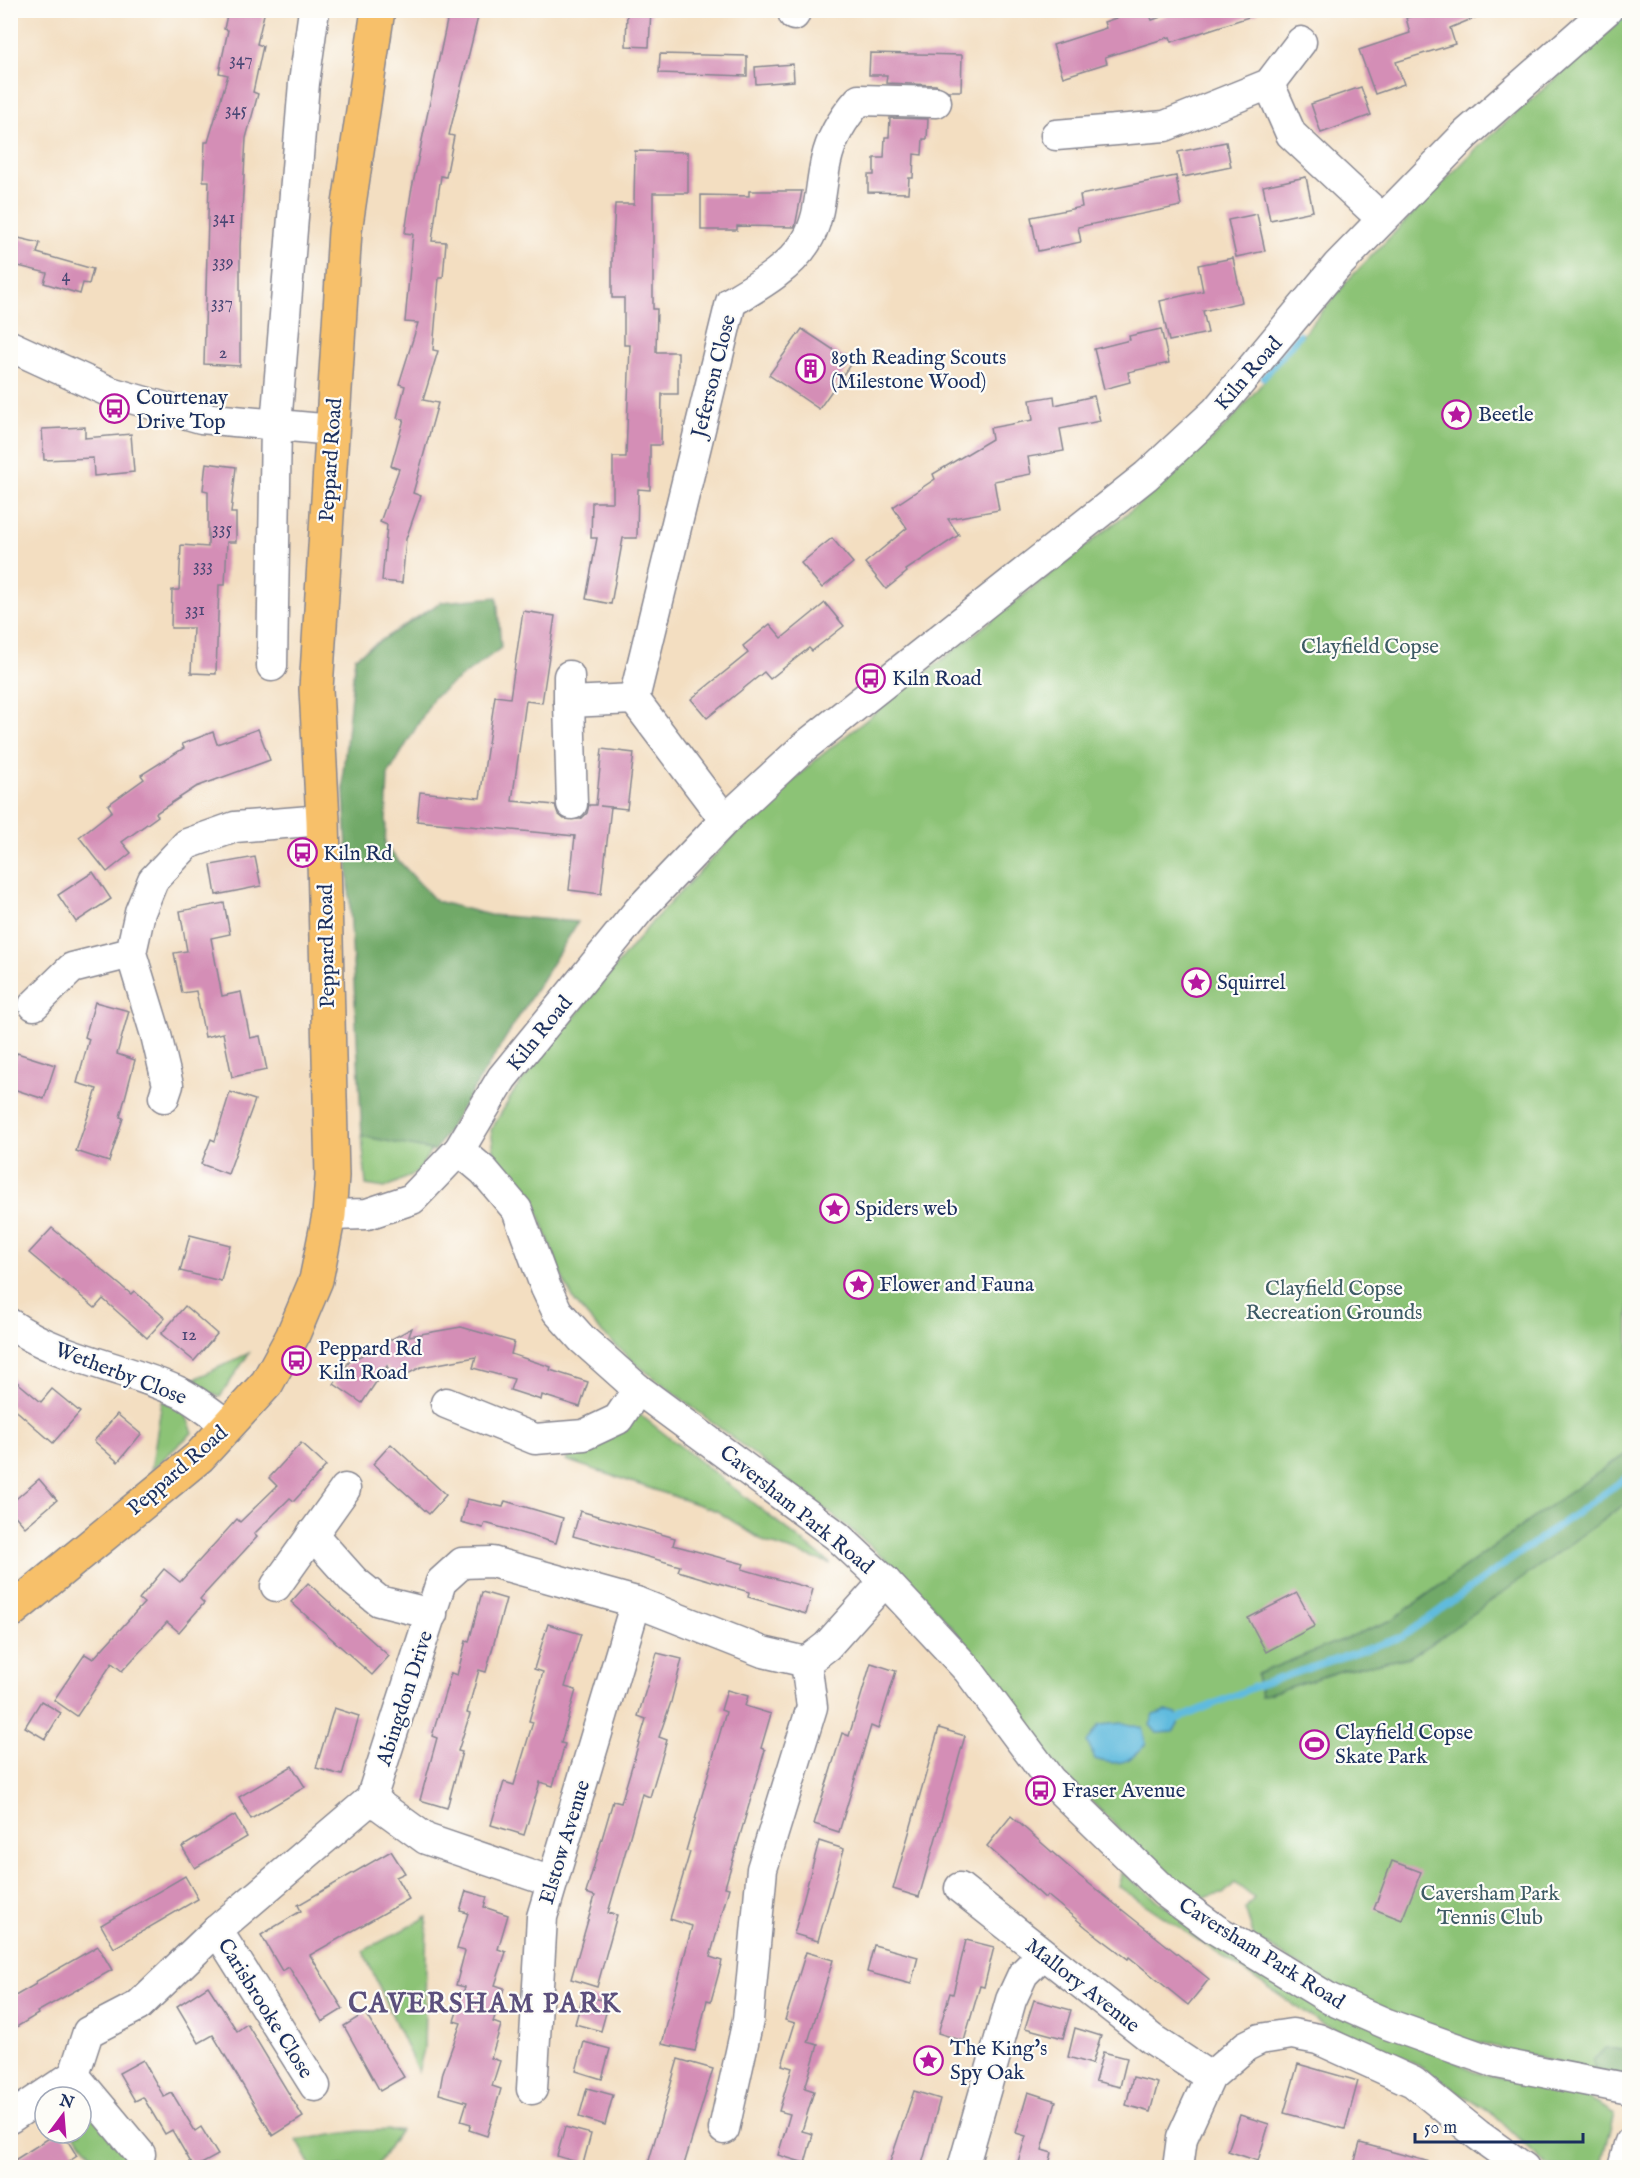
<svg xmlns="http://www.w3.org/2000/svg" width="1640" height="2178" font-family="'IM FELL English',serif">
<style>
.green{fill:#8cc376;stroke:#54796a;stroke-width:1.5}
.forest{fill:#71a967;stroke:#466c62;stroke-width:1.5}
.water{fill:#60bbde;stroke:#3e759e;stroke-width:1.5}
.lines{fill:none;stroke-linecap:round;stroke-linejoin:round}
.stream{stroke:#60bbde;stroke-width:7}
.building{fill:#d48eb6}
.minor-casing{stroke:#878690;stroke-width:33}
.major-casing{stroke:#878690;stroke-width:36}
.minor{stroke:#fff;stroke-width:30}
.major{stroke:#f7c06b;stroke-width:33}
.labels{text-anchor:middle;stroke-width:4.5;stroke-linejoin:round;paint-order:stroke}
.number-label{font-size:18px;fill:#494774}
.poi-label{font-size:21px;fill:#1b2f5e;stroke:#fdfcf7;text-anchor:start}
.street-label{font-size:21px;fill:#1b2f5e;stroke:#fdfcf7}
.park-label{font-size:21px;fill:#3d5b65;stroke:#fdfcf7}
.district-label{font-size:27px;font-weight:bold;letter-spacing:1.5px;fill:#5c507d;stroke:#fdfcf7}
</style>
<rect width="100%" height="100%" fill="#fdfcf7"/>
<filter id="ink" filterUnits="userSpaceOnUse"><feTurbulence type="fractalNoise" baseFrequency=".0167" numOctaves="2"/><feDisplacementMap in="SourceGraphic" scale="12" xChannelSelector="R" yChannelSelector="G"/><feConvolveMatrix kernelMatrix="1 2 1 2 8 2 1 2 1" color-interpolation-filters="sRGB"/></filter>
<filter id="wash" filterUnits="userSpaceOnUse"><feTurbulence type="fractalNoise" baseFrequency=".008" numOctaves="4" result="noise"/><feDisplacementMap in="SourceGraphic" scale="24" xChannelSelector="R" yChannelSelector="G"/><feGaussianBlur stdDeviation="1.35" result="paint"/><feColorMatrix in="noise" values="0 0 0 0 0 0 0 0 0 0 0 0 0 0 0 0 0 1.4 0 .05"/><feComposite in="paint" operator="in"/></filter>
<g filter="url(#wash)">
<rect width="100%" height="100%" fill="#f3dec1"/>
<g class="green">
<path d="M1629,13V1452L1544,1510L1392,1620L1257,1675L1261,1696L1343,1670L1410,1657L1629,1501V2051L1605,2048L1595,2071C1508,2052 1417,2032 1339,1989C1310,1973 1282,1954 1254,1937L1245,1909L1254,1898L1235,1883L1223,1894L1197,1898L1175,1883L1060,1771L967,1646L936,1609L890,1563L848,1527L635,1363L599,1330L575,1302L563,1279L534,1201L516,1177L495,1158L491,1130L515,1090L652,922L738,831L818,758L1159,488L1229,423L1350,278L1479,146Z"/>
<path d="M362,1136L431,1150L418,1172L385,1188L366,1185Z"/>
<path d="M249,1353L220,1397L186,1383Z"/>
<path d="M162,1401L183,1408L193,1432L151,1470Z"/>
<path d="M628,1405L643,1417L831,1564L765,1542L717,1511L566,1460L584,1435Z"/>
<path d="M1122,1873L1204,1935L1474,2071L1586,2098L1615,2114L1601,2167H1548L1494,2115L1413,2062L1319,2022L1118,1886Z"/>
<path d="M427,1917L424,2049L418,2072L363,1951Z"/>
<path d="M74,2075L135,2167H99L98,2162L74,2133H81V2097H45Z"/>
<path d="M400,2130L376,2167H312L297,2140L359,2131Z"/>
</g>
<g class="forest">
<path d="M497,597L501,648L434,697L388,775L385,846L436,901L490,915L578,922L435,1151L362,1136L343,773L355,657L441,602Z"/>
<path d="M1629,1452V1501L1440,1638L1410,1657L1343,1670L1261,1696L1257,1674L1392,1620L1544,1510Z"/>
<path d="M1606,2048L1629,2051V2077L1595,2071L1593,2060Z"/>
</g>
<g class="water">
<path d="M1166,1711L1177,1714L1179,1722L1173,1732L1157,1733L1150,1725L1154,1715Z"/>
<path d="M1123,1723L1142,1728L1146,1744C1129,1763 1120,1767 1095,1759L1087,1742L1100,1725Z"/>
</g>
<g class="lines">
<g class="stream">
<path d="M1615,21L1626,10"/>
<path d="M1264,377L1299,335"/>
<path d="M1178,1719L1259,1685L1402,1637L1630,1475"/>
</g>
</g>
<g id="blocks">
<g class="building">
<path d="M228,10H265L257,44L263,46L253,92L258,94L246,138L240,246V366L204,364L209,181H203L205,142H208L228,75L219,73L228,30L224,29Z"/>
<path d="M627,10H651L649,47L626,46Z"/>
<path d="M1140,10H1148L1152,20L1182,10H1258V14L1172,42L1170,37L1105,57L1107,63L1063,77L1053,45L1106,28L1104,22Z"/>
<path d="M1430,10L1491,11L1450,28L1455,44L1396,62L1404,84L1375,94L1359,50L1410,33L1406,18Z"/>
<path d="M449,11L478,17L449,135L454,136L446,177L441,176L432,241L446,242L443,278H439L433,350L438,351L423,400L438,403L413,493L421,496L406,539L402,583L382,581L387,525L380,522L399,469L391,466L404,419L397,418L405,386L399,384L418,323L405,322L413,234L405,233L411,193Z"/>
<path d="M870,53L962,55L961,91H948L936,85L886,83L887,75H869Z"/>
<path d="M660,54L747,56V76L659,73Z"/>
<path d="M793,64L794,81L756,84L755,67Z"/>
<path d="M1361,87L1371,115L1321,133L1311,104Z"/>
<path d="M890,118L928,119L927,139H923L922,155L914,154L913,178H909L908,193L868,192V175H874V158H884L885,137H889Z"/>
<path d="M1226,142L1231,167L1183,177L1178,152Z"/>
<path d="M635,151L688,152V193H653V309H657L656,352H678V394H662L661,445H650V490L638,489L637,538H623L611,604L586,599L597,538H591L592,502H613V457H626L630,345H624V298H612V259L615,204H634Z"/>
<path d="M1176,176L1181,206L1078,227L1081,242L1038,251L1031,217L1082,207L1080,195Z"/>
<path d="M1306,177L1313,211L1270,220L1263,186Z"/>
<path d="M749,191H802L795,227L737,226V230H701V195L749,196Z"/>
<path d="M1257,214L1265,251L1236,257L1228,220Z"/>
<path d="M10,236L40,243L37,253L93,269L89,284L83,283L80,294L44,283L47,273L10,264Z"/>
<path d="M1233,258L1242,302L1203,311L1208,333L1169,341L1160,301L1203,291L1198,265Z"/>
<path d="M802,329L852,362L819,409L769,375Z"/>
<path d="M1161,329L1169,363L1128,372L1130,382L1104,389L1094,349L1130,340L1129,336Z"/>
<path d="M1054,396L1055,405L1094,396L1100,421L1060,429L1064,451L1028,457L1031,474L994,481L999,510L948,519L959,535L906,570L907,572L886,589L865,563L907,528L893,507L935,479L933,474L992,439L990,428L1033,420L1030,400Z"/>
<path d="M85,427V438L131,434L134,472L94,476L93,458L44,460L42,429Z"/>
<path d="M206,463L236,467L231,513H236V542H227L225,585H219L216,674L191,673L193,628H171L172,590H179L181,545L208,547V491L203,490Z"/>
<path d="M832,538L853,563L822,588L801,563Z"/>
<path d="M825,603L844,626L812,651L809,648L770,679L764,672L707,718L691,699L748,653L743,646L770,624L782,638Z"/>
<path d="M523,611L555,616L542,703L526,701L512,801L555,805L558,814L564,819H581L587,813L589,805H596L602,749L634,753L627,809L600,806L611,807L601,894L569,890L575,836L417,821L420,792L480,798L495,696L510,698Z"/>
<path d="M258,729L270,760L196,787L156,813L158,816L122,842L131,853L107,872L79,837L112,811L108,805L144,779L141,775L184,748L182,744L213,732L217,744Z"/>
<path d="M255,857L261,886L216,895L211,865Z"/>
<path d="M93,872L111,899L76,922L58,895Z"/>
<path d="M224,903L230,934L211,938L222,996L241,992L250,1038L260,1036L267,1070L232,1077L223,1033L205,1037L196,991L182,993L174,953L187,951L180,911Z"/>
<path d="M95,1002L129,1011L117,1054L135,1060L120,1117L123,1118L109,1162L76,1151L97,1089L77,1083L89,1039L85,1037Z"/>
<path d="M17,1053L55,1065L44,1099L10,1088V1074Z"/>
<path d="M230,1092L255,1100L228,1174L201,1164L211,1139L215,1141Z"/>
<path d="M52,1228L131,1294L134,1291L165,1318L147,1338L103,1299L95,1308L29,1253Z"/>
<path d="M190,1235L230,1245L221,1281L180,1271Z"/>
<path d="M185,1306L217,1334L194,1361L161,1334Z"/>
<path d="M461,1327L514,1342L511,1354L551,1367L550,1370L588,1382L580,1407L542,1395L541,1400L510,1390L514,1379L473,1368L476,1357L421,1367L394,1381L387,1366L362,1403L334,1384L349,1362L412,1328L409,1336Z"/>
<path d="M10,1376L41,1402L52,1389L80,1412L53,1443L10,1405Z"/>
<path d="M117,1414L141,1434L118,1462L94,1441Z"/>
<path d="M301,1443L326,1466L294,1501L290,1498L254,1534L257,1537L200,1599L204,1603L179,1632L167,1622L122,1671L112,1663L77,1716L54,1700L85,1654L93,1659L144,1603L139,1599L164,1569L180,1582L237,1519L240,1522L277,1486L269,1478Z"/>
<path d="M391,1444L446,1495L429,1514L373,1464Z"/>
<path d="M39,1479L57,1500L25,1527L10,1510V1504Z"/>
<path d="M467,1499L503,1507L505,1501L563,1518L556,1543L485,1523L483,1528L461,1522Z"/>
<path d="M580,1511L675,1538L673,1545L744,1564L742,1569L813,1589L806,1614L748,1597L749,1592L678,1571L680,1566L573,1536Z"/>
<path d="M308,1583L389,1656L372,1675L291,1602Z"/>
<path d="M482,1592L506,1599L486,1672L479,1670L467,1713L470,1714L458,1751L462,1752L447,1808L420,1800L437,1738L432,1736L451,1673L457,1675L466,1641L469,1642Z"/>
<path d="M1297,1593L1315,1626L1266,1652L1248,1618Z"/>
<path d="M548,1624L581,1634L565,1687L576,1690L561,1743L565,1744L553,1786L540,1782L524,1835L491,1825L504,1782L514,1785L533,1722L529,1721L543,1672L534,1669Z"/>
<path d="M657,1653L682,1659L671,1702L659,1737L667,1740L650,1797L642,1794L608,1913L617,1915L597,1987L571,1979L595,1896L586,1893L613,1801L621,1803L646,1719L638,1716Z"/>
<path d="M871,1663L896,1671L878,1729L871,1726L839,1832L814,1824L842,1733L849,1736Z"/>
<path d="M727,1690L748,1696L745,1706L771,1714L761,1748L765,1750L725,1887L729,1888L710,1957L722,1961L711,2001L707,2000L695,2051L662,2044L692,1926L670,1919L690,1852L686,1851L726,1712L721,1710Z"/>
<path d="M41,1701L61,1713L45,1739L25,1727Z"/>
<path d="M334,1708L359,1716L342,1775L316,1768Z"/>
<path d="M939,1728L965,1736L919,1897L893,1889Z"/>
<path d="M292,1766L305,1787L251,1819L239,1797Z"/>
<path d="M235,1815L247,1837L195,1868L182,1847Z"/>
<path d="M1011,1816L1077,1874L1209,1979L1188,2005L1129,1957L1128,1959L1087,1928L1047,1895L1045,1898L987,1846Z"/>
<path d="M819,1841L844,1849L818,1941L794,1934Z"/>
<path d="M391,1851L405,1873L396,1877L409,1899L310,1955L343,2009L322,2022L289,1967L282,1971L261,1935L301,1911L298,1905Z"/>
<path d="M1392,1861L1421,1872L1402,1920L1374,1909Z"/>
<path d="M185,1876L198,1899L114,1948L101,1925Z"/>
<path d="M466,1891L487,1897L484,1907L508,1915L498,1949L506,1952L495,1985L504,1988L493,2022L501,2025L491,2058L500,2061L492,2086L501,2089L487,2136L469,2130L471,2124L461,2121L467,2102L439,2094L443,2072L461,2023L454,2021L465,1987L456,1985L465,1951L457,1949L468,1913L460,1911Z"/>
<path d="M966,1940L994,1947L984,1987L980,1986L964,2041L938,2033L950,1993L953,1994Z"/>
<path d="M874,1945L918,1957L911,1984L867,1972Z"/>
<path d="M98,1946L112,1970L37,2012L38,2014L10,2031V1999L36,1984L35,1982Z"/>
<path d="M806,1952L833,1960L808,2042L818,2045L805,2088L814,2091L802,2131L813,2134L805,2163L778,2155L790,2114L779,2111L792,2068L782,2065L795,2023L785,2020Z"/>
<path d="M208,1986L237,2031L247,2024L303,2117L273,2136L213,2035L199,2043L177,2006Z"/>
<path d="M583,1995L609,2002L601,2031L575,2024Z"/>
<path d="M1034,2000L1071,2010L1063,2038L1025,2028Z"/>
<path d="M365,2013L404,2077L380,2091L344,2026Z"/>
<path d="M1075,2028L1101,2036L1092,2064L1068,2057Z"/>
<path d="M584,2042L610,2049L602,2079L576,2071Z"/>
<path d="M1103,2052L1127,2058L1120,2087L1095,2081Z"/>
<path d="M678,2059L713,2069L683,2168H660L648,2164Z"/>
<path d="M143,2060L164,2097L172,2093L195,2131L201,2127L218,2155L194,2168L172,2130L165,2134L143,2097L135,2101L119,2073Z"/>
<path d="M1298,2064L1358,2081L1345,2129L1284,2113Z"/>
<path d="M1133,2077L1158,2083L1150,2112L1126,2105Z"/>
<path d="M587,2088L613,2095L605,2125L579,2117Z"/>
<path d="M914,2091L940,2099L921,2168H888Z"/>
<path d="M1028,2092L1056,2101L1042,2150L1052,2153L1048,2168H1016L1026,2136L1016,2133Z"/>
<path d="M1240,2115L1269,2124L1258,2161L1228,2151Z"/>
<path d="M565,2127L591,2134L583,2164L557,2156Z"/>
<path d="M57,2133H63L77,2156L59,2168H10V2163Z"/>
<path d="M1360,2143L1430,2162L1429,2168H1353Z"/>
</g>
</g>
</g>
<g filter="url(#ink)">
<use href="#blocks" fill-opacity="0" stroke="#878690" stroke-width="1.5"/>
<g class="lines">
<defs>
<g id="minor">
<path d="M794,15V10"/>
<path d="M1269,84L1291,134L1382,219"/>
<path d="M1056,135L1165,126L1269,84L1301,42"/>
<path d="M10,346L110,392L201,418L333,430"/>
<path d="M272,666L276,425L304,83L314,10"/>
<path d="M569,676V702L634,699L725,820"/>
<path d="M634,699L731,302C758,286 789,269 806,242C821,219 820,187 826,161C831,138 844,117 859,100L936,102"/>
<path d="M569,702L572,804"/>
<path d="M34,1005L72,968L131,953"/>
<path d="M164,1097L168,1085L156,1035L131,953L140,912L153,880L187,844L235,827L323,820"/>
<path d="M459,1150L484,1171L517,1210L546,1288L557,1311L582,1339L638,1389L837,1536L885,1581L968,1670L1050,1780L1165,1892L1215,1929L1330,1999L1387,2024L1497,2063L1630,2089"/>
<path d="M329,1215L367,1214L412,1199L459,1150L502,1078L639,910L725,820L805,746L1146,476L1216,411L1337,266L1466,134L1607,10"/>
<path d="M10,1324C62,1360 123,1366 179,1392C196,1400 213,1415 229,1426"/>
<path d="M446,1403L535,1439L584,1435L618,1419L638,1389"/>
<path d="M312,1534L354,1581L379,1601L432,1614"/>
<path d="M276,1586L345,1489"/>
<path d="M371,1799L426,1839L552,1882"/>
<path d="M960,1888L1152,2039L1210,2077"/>
<path d="M217,1930L315,2086"/>
<path d="M532,2089L542,1917L636,1602"/>
<path d="M10,2118L74,2075"/>
<path d="M724,2129L748,2020L762,1869L812,1707L806,1662"/>
<path d="M140,2154L74,2075L88,2032L138,2006L217,1930L371,1799L441,1582L462,1563L492,1562L636,1602L763,1652L806,1662L827,1646L885,1581"/>
<path d="M963,2168L1011,2000L1023,1974L1043,1954"/>
<path d="M1178,2168L1182,2138L1210,2077L1246,2046L1260,2039L1292,2034L1318,2039L1413,2082L1478,2135L1524,2168"/>
<path d="M1623,2168L1630,2142"/>
</g>
<path id="major" d="M10,1612L199,1457L267,1383L292,1337L316,1280L329,1215L332,1176L323,820L316,689L345,231L378,10"/>
</defs>
<use href="#minor" class="minor-casing"/>
<use href="#major" class="major-casing"/>
<use href="#minor" class="minor"/>
<use href="#major" class="major"/>
</g>
</g>
<defs>
<symbol id="building-ring" viewBox="-11 -11 22 22"><circle r="9.5" fill="#fdfcf7" stroke="#b5179e" stroke-width="1.5"/><path d="M-4-6H4V6H1V3H-1V6H-4ZM-2.5-4.3h1.7v1.8h-1.7ZM.8-4.3h1.7v1.8H.8ZM-2.5-1h1.7V.8h-1.7ZM.8-1h1.7V.8H.8Z" fill="#b5179e"/></symbol>
<symbol id="bus-ring" viewBox="-11 -11 22 22"><circle r="9.5" fill="#fdfcf7" stroke="#b5179e" stroke-width="1.5"/><path d="M-5-6H5V4H4V6H2V4H-2V6H-4V4H-5ZM-3.5-4V0h7V-4ZM-3.5 1.2v1.5H-2V1.2ZM2 1.2v1.5H3.5V1.2Z" fill="#b5179e"/></symbol>
<symbol id="sight-ring" viewBox="-11 -11 22 22"><circle r="9.5" fill="#fdfcf7" stroke="#b5179e" stroke-width="1.5"/><path d="M0-6L1.8-2.2L6-1.7L2.9 1.2L3.7 5.4L0 3.3L-3.7 5.4L-2.9 1.2L-6-1.7L-1.8-2.2Z" fill="#b5179e"/></symbol>
<symbol id="stadium-ring" viewBox="-11 -11 22 22"><circle r="9.5" fill="#fdfcf7" stroke="#b5179e" stroke-width="1.5"/><path d="M0-5a6.5 5 0 1 0 0 10a6.5 5 0 1 0 0-10ZM-3.5-1.8h7v3.6h-7Z" fill="#b5179e"/></symbol>
</defs>
<g fill-rule="evenodd">
<use href="#building-ring" x="794" y="352" width="33" height="33"/>
<use href="#bus-ring" x="98" y="392" width="33" height="33"/>
<use href="#sight-ring" x="1440" y="398" width="33" height="33"/>
<use href="#bus-ring" x="854" y="662" width="33" height="33"/>
<use href="#bus-ring" x="286" y="836" width="33" height="33"/>
<use href="#sight-ring" x="1180" y="966" width="33" height="33"/>
<use href="#sight-ring" x="818" y="1192" width="33" height="33"/>
<use href="#sight-ring" x="842" y="1268" width="33" height="33"/>
<use href="#bus-ring" x="280" y="1344" width="33" height="33"/>
<use href="#stadium-ring" x="1298" y="1728" width="33" height="33"/>
<use href="#bus-ring" x="1024" y="1774" width="33" height="33"/>
<use href="#sight-ring" x="912" y="2044" width="33" height="33"/>
</g>
<g class="labels">
<g class="number-label">
<text x="241" y="65">347</text>
<text x="236" y="115">345</text>
<text x="224" y="223">341</text>
<text x="223" y="267">339</text>
<text x="66" y="281">4</text>
<text x="222" y="308">337</text>
<text x="223" y="358">2</text>
<text x="222" y="534">335</text>
<text x="203" y="571">333</text>
<text x="195" y="615">331</text>
<text x="189" y="1340">12</text>
</g>
<g class="poi-label">
<text x="831" y="364">89th Reading Scouts<tspan x="831" dy="24">(Milestone Wood)</tspan></text>
<text x="136" y="404">Courtenay<tspan x="136" dy="24">Drive Top</tspan></text>
<text x="1478" y="421">Beetle</text>
<text x="892" y="685">Kiln Road</text>
<text x="323" y="860">Kiln Rd</text>
<text x="1217" y="989">Squirrel</text>
<text x="855" y="1215">Spiders web</text>
<text x="879" y="1291">Flower and Fauna</text>
<text x="318" y="1355">Peppard Rd<tspan x="318" dy="24">Kiln Road</tspan></text>
<text x="1335" y="1739">Clayfield Copse<tspan x="1335" dy="24">Skate Park</tspan></text>
<text x="1062" y="1797">Fraser Avenue</text>
<text x="950" y="2055">The King's<tspan x="950" dy="24">Spy Oak</tspan></text>
</g>
<g class="street-label">
<text transform="translate(1248 373) rotate(-49)" y="7">Kiln Road</text>
<text transform="translate(713 376) rotate(-76)" y="7">Jeferson Close</text>
<text transform="translate(330 460) rotate(-86)" y="7">Peppard Road</text>
<text transform="translate(326 946) rotate(-91)" y="7">Peppard Road</text>
<text transform="translate(539 1033) rotate(-51)" y="7">Kiln Road</text>
<text transform="translate(121 1373) rotate(21)" y="7">Wetherby Close</text>
<text transform="translate(177 1470) rotate(-41)" y="7">Peppard Road</text>
<text transform="translate(797 1509) rotate(39)" y="7">Caversham Park Road</text>
<text transform="translate(404 1698) rotate(-72)" y="7">Abingdon Drive</text>
<text transform="translate(564 1842) rotate(-73)" y="7">Elstow Avenue</text>
<text transform="translate(1262 1953) rotate(32)" y="7">Caversham Park Road</text>
<text transform="translate(1083 1985) rotate(38)" y="7">Mallory Avenue</text>
<text transform="translate(266 2008) rotate(58)" y="7">Carisbrooke Close</text>
</g>
<g class="park-label">
<text x="1370" y="653">Clayfield Copse</text>
<text x="1334" y="1295">Clayfield Copse<tspan x="1334" dy="24">Recreation Grounds</tspan></text>
<text x="1490" y="1900">Caversham Park<tspan x="1490" dy="24">Tennis Club</tspan></text>
</g>
<g class="district-label">
<text x="485" y="2012">CAVERSHAM PARK</text>
</g>
</g>
<rect width="1640" height="2178" fill="none" stroke="#fdfcf7" stroke-width="36"/>
<g transform="translate(63 2115) rotate(16)"><circle r="28" fill="#fdfcf7" stroke="#a3aaba" stroke-width="1.5"/>
<path d="M0-4.5L10 22L0 15L-10 22Z" fill="#b5179e"/>
<text y="-9" font-size="16" font-weight="bold" text-anchor="middle" fill="#1b2f5e">N</text>
</g>
<path d="M1415 2133v9h168v-9" fill="none" stroke="#1b2f5e" stroke-width="3"/>
<text x="1424" y="2133" font-size="18" fill="#1b2f5e" stroke="#fdfcf7" stroke-width="4.5" paint-order="stroke">50 m</text>
</svg>
